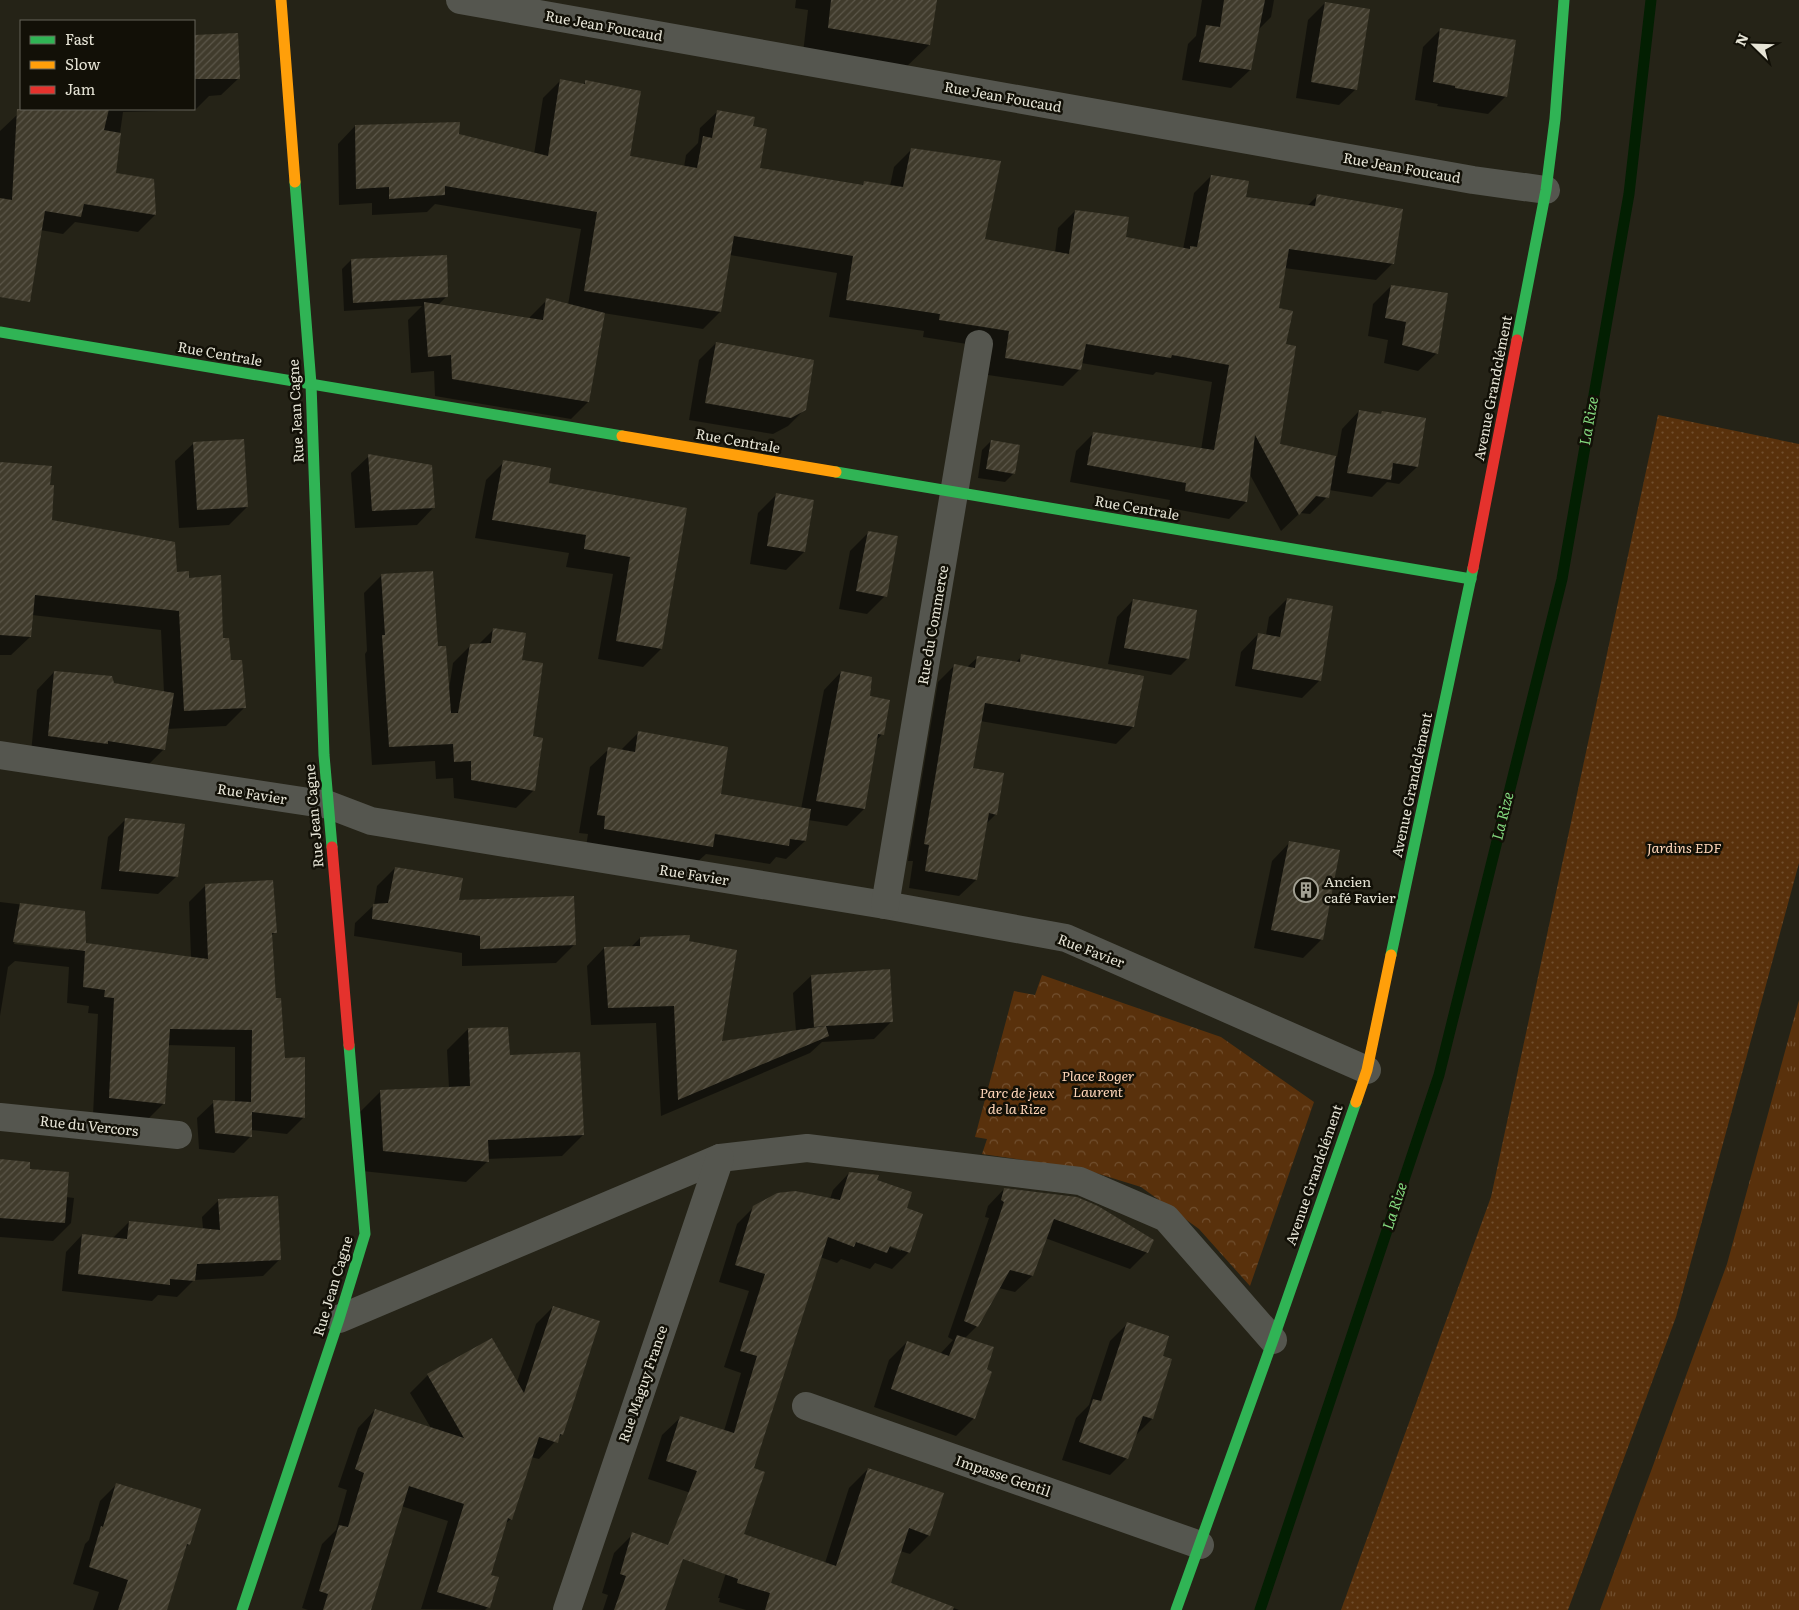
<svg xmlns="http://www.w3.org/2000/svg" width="1799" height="1610" font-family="Literata,serif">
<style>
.grass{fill:url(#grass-tufts)}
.park{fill:url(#park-crowns)}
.garden{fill:url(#garden-dots)}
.shadow{fill:#0007;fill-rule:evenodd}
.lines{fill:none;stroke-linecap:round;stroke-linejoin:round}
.stream{stroke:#031f02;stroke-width:11}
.building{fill:url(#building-hatch)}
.street{stroke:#55564f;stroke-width:28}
.fast{stroke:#30b455;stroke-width:11}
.slow{stroke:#ff9f0a;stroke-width:11}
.jam{stroke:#e5322d;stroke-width:11}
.labels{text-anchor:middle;stroke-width:5;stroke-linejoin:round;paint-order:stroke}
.street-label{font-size:14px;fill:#e6e4d6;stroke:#121007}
.park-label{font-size:14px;font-style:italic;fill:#fed5b8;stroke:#121007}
.poi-label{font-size:14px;fill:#e6e4d6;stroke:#121007;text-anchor:start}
.water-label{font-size:15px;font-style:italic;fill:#84da7f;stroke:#121007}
</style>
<defs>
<pattern id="grass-tufts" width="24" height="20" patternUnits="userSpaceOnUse" patternTransform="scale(1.25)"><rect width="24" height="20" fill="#59310c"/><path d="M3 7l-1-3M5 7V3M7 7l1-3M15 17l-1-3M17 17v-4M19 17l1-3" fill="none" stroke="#714f2f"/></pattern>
<pattern id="park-crowns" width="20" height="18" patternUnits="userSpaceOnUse" patternTransform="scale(1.25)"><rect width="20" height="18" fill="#59310c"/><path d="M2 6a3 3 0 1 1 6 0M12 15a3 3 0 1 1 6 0" fill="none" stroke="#714f2f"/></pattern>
<pattern id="garden-dots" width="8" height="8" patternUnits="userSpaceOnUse" patternTransform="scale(1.25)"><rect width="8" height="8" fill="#59310c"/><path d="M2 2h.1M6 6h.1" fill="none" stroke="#714f2f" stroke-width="1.8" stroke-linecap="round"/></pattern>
<pattern id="building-hatch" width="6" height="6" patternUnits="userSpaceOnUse" patternTransform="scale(1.25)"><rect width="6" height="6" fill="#403b2c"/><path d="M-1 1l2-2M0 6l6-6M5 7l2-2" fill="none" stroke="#5c574a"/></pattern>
</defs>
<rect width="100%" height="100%" fill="#252317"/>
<path class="grass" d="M1799,1000V1610H1600L1727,1264Z"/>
<path class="park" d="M1042,975L1221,1037L1314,1102L1250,1286L1199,1229L1141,1187L1083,1169L982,1154L987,1139L975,1137L1014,991L1035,995Z"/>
<path class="garden" d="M1658,415L1799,444V863L1676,1317L1568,1610H1341L1491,1197Z"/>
<g class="shadow">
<path d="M796,0H936L929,45L904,69L803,53L808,10L795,8Z"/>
<path d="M1202,0H1274L1271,17L1259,29L1250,70L1231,88L1182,80L1188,44L1196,36Z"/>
<path d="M1325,3L1356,89L1339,105L1296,98L1308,20Z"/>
<path d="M1441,29L1506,96L1488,114L1437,106L1438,104L1415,100L1423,47Z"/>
<path d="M237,35L239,78L221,95L209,96L195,110L123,112L114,175L153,180L155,215L138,232L75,222L63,234L40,230L0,280V131L18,114L21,115V109H194V37Z"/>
<path d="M561,80L583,84L586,82L629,158L684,167L686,155L698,143L700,128L718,111L752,127L758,169L861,186L864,183L890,186L894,167L911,150L984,240L1055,253L1058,228L1075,211L1125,238L1183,249L1194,193L1211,176L1245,198L1307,206L1318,195L1393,263L1376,280L1284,268L1277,309L1285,345L1278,445L1337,457L1342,429L1359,411L1380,415L1383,412L1425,419L1417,467L1399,484L1387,482L1372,497L1329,490L1327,497L1310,514L1300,513L1281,531L1249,473L1246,502L1229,519L1169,508L1170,500L1070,482L1076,451L1094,433L1201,450L1212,382L1156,372L1153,375L1081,363L1080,369L1063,386L988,375L992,348L923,337L924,331L829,317L837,273L730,255L720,312L703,329L603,313L588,402L571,419L435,396L434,371L411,373L408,320L422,306L344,311L342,269L351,260L447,296L438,305L530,319V317L547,300L568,305L581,229L435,204L427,212L372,215V203L339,205L338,144L355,126L458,134L534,154L543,98Z"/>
<path d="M1391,286L1437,353L1418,371L1384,363L1388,340L1368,336L1373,304Z"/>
<path d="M716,343L805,409L788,426L773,434L689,420L699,360Z"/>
<path d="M991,441L1014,473L1005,482L978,478L982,450Z"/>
<path d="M194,443L247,507L229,525L179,528L175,461Z"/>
<path d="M369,456L434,507L417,525L355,528L351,473Z"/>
<path d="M504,462L547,484L685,509L661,649L643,667L598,659L613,574L566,567L569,553L475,538L486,480Z"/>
<path d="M0,464L49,486L50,521L188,579L221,640L230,661L245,707L226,726L167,729L164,749L146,767L31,753L37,690L54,672L113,685L164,693L161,630L32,615L30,637L11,655H0Z"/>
<path d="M776,495L813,501L804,552L786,570L750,564L758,513Z"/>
<path d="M868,533L885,596L867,614L839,609L850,551Z"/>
<path d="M382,575L437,647L449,689L453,663L471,645H478L494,629L520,661L532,737L534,790L516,808L454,798L453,778L436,779L435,761L372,765L365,654L367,651L364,593Z"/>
<path d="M1287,599L1319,681L1302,698L1235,686L1241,652L1258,634L1266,635L1269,617Z"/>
<path d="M1133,600L1188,658L1171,675L1108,664L1117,617Z"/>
<path d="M1022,656L1133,727L1116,744L980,721L972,769L996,814L986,824L976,880L959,896L909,888L913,861H908L938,682L955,665L967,667L978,657L1015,663Z"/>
<path d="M841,672L869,697L882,734L876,741L864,809L847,826L808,820L805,841L786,859L776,857L770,864L706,854L694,865L586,847L588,834L579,833L590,767L609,749L620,751L638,733L720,795L801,809L824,690Z"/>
<path d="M126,819L177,876L158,894L101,889L108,837Z"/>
<path d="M1290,842L1339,851L1321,940L1303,958L1254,948L1272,861Z"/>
<path d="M395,868L457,902L574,945L556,963L462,966V953L354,936L355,923L374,905L377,886Z"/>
<path d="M206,885L275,932L271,936L275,999L284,1059L304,1117L287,1134L251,1130V1136L234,1153L199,1149L197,1118L214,1102H235V1047L167,1045L164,1103L147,1120L93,1115L98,1014L88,1013L89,1006L67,1003L69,967L15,961L8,967L0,1016V902L84,912V944L191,958L189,902ZM15,941L69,948V950L14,944Z"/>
<path d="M640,938L688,942L721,1043L796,1031L793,993L811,976L892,1021L874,1039L822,1042L810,1053L661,1116L656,1023L591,1025L587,966L604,948L631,947Z"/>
<path d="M468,1029L509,1057L583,1135L562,1156L487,1159L488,1161L466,1182L362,1171L359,1113L380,1092L449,1088L447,1050Z"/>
<path d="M0,1161L29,1170L66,1197L74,1198L71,1223L53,1241L0,1237Z"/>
<path d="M849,1173L876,1180L905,1209L909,1252L892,1269L875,1263L870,1269L841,1259L837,1263L820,1257L762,1438L694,1494L648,1479L662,1435L681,1417L724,1431L741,1373L724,1367L749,1291L719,1282L737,1224L754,1207L830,1199L833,1190ZM885,1243L901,1249V1251L884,1245Z"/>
<path d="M1004,1189L1147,1252L1130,1269L1045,1238L1032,1276L1015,1292L999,1288L977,1326L964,1339L986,1370L974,1418L956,1436L874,1407L889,1360L907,1342L940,1354L953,1340L948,1337L989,1218L985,1217L988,1206Z"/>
<path d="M219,1200L280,1259L263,1276L194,1280L177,1297L158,1295L152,1301L62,1291L66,1252L82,1235L113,1238L129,1222L203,1229L202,1217Z"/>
<path d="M553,1307L562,1434L539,1459L531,1457L511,1519L505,1524L489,1576L488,1607L485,1610L421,1609L448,1521L401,1506L370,1610H308L302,1608L322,1544L336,1530L347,1490L338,1487L358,1428L375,1410L431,1428L410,1393L428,1375L492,1339L517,1382L536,1324Z"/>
<path d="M1127,1324L1162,1357L1171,1359L1152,1419L1135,1436L1127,1458L1110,1475L1062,1460L1076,1418L1089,1405L1110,1341Z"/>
<path d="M868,1469L929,1535L910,1554L900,1551L889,1584L959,1610H746L719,1602L720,1598H718L731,1557L825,1563L849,1488Z"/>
<path d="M116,1485L189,1544L185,1548L166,1610H93L99,1592L73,1584L85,1544L89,1540L100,1501Z"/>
<path d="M633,1534L664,1610H603L608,1595L602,1593L614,1553Z"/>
</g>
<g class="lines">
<path class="stream" d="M1260,1610L1439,1075L1562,579L1629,194L1651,0"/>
</g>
<g class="building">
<path d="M831,0H937L930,45L828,28Z"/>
<path d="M1224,0H1265L1251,70L1199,62L1206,25L1220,27Z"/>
<path d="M1325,2L1370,9L1357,90L1311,82Z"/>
<path d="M1440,28L1516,40L1507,97L1455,88V86L1433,82Z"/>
<path d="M238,33L240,79H194V35Z"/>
<path d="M560,79L585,84V80L641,91L630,156L697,168L703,136L712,138L717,110L755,117L753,126L767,129L760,168L863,185L864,181L903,187L911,148L1001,161L985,239L1069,254L1075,210L1129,217L1126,237L1190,249V246L1197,247L1211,175L1249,181L1246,197L1315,206L1317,194L1403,209L1394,264L1289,249L1279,308L1293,311L1286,344L1296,346L1280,444L1336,456L1329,498L1316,496L1299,515L1255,435L1247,502L1185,491L1186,483L1087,465L1093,432L1214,450L1229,365L1172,355L1171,358L1086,344L1081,370L1005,358L1009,331L939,320L940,314L846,300L853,256L734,236L721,312L584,291L597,212L445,186V195L389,199V187L356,189L355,125L460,122L459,134L548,156Z"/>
<path d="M17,109H109L104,130L121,133L116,173L154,179L156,215L84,204L81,217L45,211L30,302L0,297V198L12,200Z"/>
<path d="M447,255L448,297L353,303L351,259Z"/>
<path d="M1391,285L1448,293L1438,354L1402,345L1406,322L1385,318Z"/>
<path d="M546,298L605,313L589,402L452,379L451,355L428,357L424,302L543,320Z"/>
<path d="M716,342L814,360L806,410L791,418L705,403Z"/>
<path d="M1359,410L1381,414L1382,411L1426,418L1418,467L1393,463L1391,480L1347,473Z"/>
<path d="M244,439L248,507L197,510L193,442Z"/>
<path d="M991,440L1020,445L1015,474L986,469Z"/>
<path d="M368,454L432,465L435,508L372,511Z"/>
<path d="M503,460L551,468L549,483L687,508L662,649L616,641L630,557L584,549L586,535L492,520Z"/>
<path d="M0,462L52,466L50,485H54L52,520L175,542L177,572L189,571V578L221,575L223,638H229L231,660H242L246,708L184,711L179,611L35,595L31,637L0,635Z"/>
<path d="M776,493L814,500L805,552L767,546Z"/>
<path d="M868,531L898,536L887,597L856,591Z"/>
<path d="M433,571L438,646H446L451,713H458L470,644L491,643L493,628L526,633L522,660L543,663L533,736L543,738L535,791L471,780V761L454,762L453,744L389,747L382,635H385L381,574Z"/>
<path d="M1287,598L1333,606L1321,681L1252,669L1258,633L1280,637Z"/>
<path d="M1133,599L1197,610L1189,659L1124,648Z"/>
<path d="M1021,654L1144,676L1134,727L985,703L973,768L1004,773L997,815L989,813L977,880L925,871L929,845L924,844L954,664L975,668L977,656L1020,662Z"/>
<path d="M54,671L112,676L114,683L174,693L165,750L108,741V744L48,736Z"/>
<path d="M841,671L872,677L870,696L890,700L884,735L878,734L865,809L816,801Z"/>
<path d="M638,731L728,747L721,794L811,809L806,841L790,839L789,846L715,834L713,847L604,829L605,816L597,815L608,747L635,752Z"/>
<path d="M125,818L185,824L178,877L119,871Z"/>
<path d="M1289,841L1340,850L1323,940L1271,930Z"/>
<path d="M395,867L463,878L459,900L574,896L576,945L480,949V936L372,919L373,904L388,903Z"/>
<path d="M273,880L277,933H272L276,998H281L285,1058L305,1057V1118L252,1112V1137L215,1133L213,1100L251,1102L252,1030L170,1029L165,1104L109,1098L114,998L104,997L105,990L83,987L85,951L13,942L20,903L85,911L86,943L208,959L205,884Z"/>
<path d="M690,935L689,941L737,950L722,1041L825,1026L814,1027L811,975L890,969L893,1022L826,1026L829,1036L678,1100L674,1006L608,1008L604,947L640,946V937Z"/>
<path d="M508,1027L510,1055L580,1052L584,1135L488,1140L489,1162L383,1151L380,1090L470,1086L468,1028Z"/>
<path d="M0,1159L30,1162V1169L69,1172L65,1223L0,1218Z"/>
<path d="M849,1172L879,1175L877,1180L912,1192L907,1208L923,1214L910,1253L890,1246L887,1253L856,1242L854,1247L828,1237L754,1468L765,1472L744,1534L836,1566L868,1468L944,1493L930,1536L909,1528L891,1583L954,1607L953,1610H765L770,1593L737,1583L738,1579L683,1559L665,1610H614L626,1576L620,1574L632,1532L668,1545L697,1471L666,1461L680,1416L734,1433L757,1356L740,1351L765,1274L735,1265L753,1206L777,1193L795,1191L840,1200Z"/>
<path d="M1004,1188L1077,1197L1098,1206L1154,1240L1148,1253L1054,1219L1033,1276L1010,1270L978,1327L964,1321L1004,1202L1001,1200Z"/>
<path d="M278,1196L281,1260L197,1264L195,1281L170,1279V1285L78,1274L82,1234L127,1239L129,1221L220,1230L218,1199Z"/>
<path d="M553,1306L600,1321L563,1435L560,1434L558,1443L539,1437L512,1520L508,1518L491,1575L499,1577L490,1608L437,1592L464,1504L409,1486L371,1610H323L328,1594L319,1591L339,1525L348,1527L364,1473L355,1469L375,1409L464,1438L427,1374L492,1338L524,1393Z"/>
<path d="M1127,1322L1169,1336L1163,1356L1172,1359L1153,1419L1143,1416L1128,1459L1079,1442L1093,1399L1101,1401Z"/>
<path d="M957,1335L994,1347L987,1369L992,1372L975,1419L891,1389L907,1341L949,1356Z"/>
<path d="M116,1483L201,1509L190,1545L187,1544L167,1610H118L128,1580L89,1567L101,1526L103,1527Z"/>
</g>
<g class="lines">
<g class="street">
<path d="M460,0L1473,180L1546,190"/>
<path d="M0,755L329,805L371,821L885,905L1066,938L1367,1070"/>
<path d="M885,905L979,344"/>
<path d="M0,1117L178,1135"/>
<path d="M339,1319L720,1158L807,1148L1080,1181L1166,1218L1273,1340"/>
<path d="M806,1406L1200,1545"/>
<path d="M567,1610L720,1158"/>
</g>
<g class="fast">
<path d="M295,182L311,384L324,755L332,847"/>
<path d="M0,332L622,436"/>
<path d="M1517,340L1546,190L1555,119L1564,0"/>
<path d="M836,472L1471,579"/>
<path d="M1391,955L1473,568"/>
<path d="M242,1610L339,1319L365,1234L349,1045"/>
<path d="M1176,1610L1273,1340L1356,1102"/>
</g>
<g class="slow">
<path d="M281,0L295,182"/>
<path d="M622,436L836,472"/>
<path d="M1356,1102L1367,1070L1391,955"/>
</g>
<g class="jam">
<path d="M1473,568L1517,340"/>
<path d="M332,847L349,1045"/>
</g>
</g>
<defs>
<symbol id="building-ring" viewBox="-11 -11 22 22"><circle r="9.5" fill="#121007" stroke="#a2a093" stroke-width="1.5"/><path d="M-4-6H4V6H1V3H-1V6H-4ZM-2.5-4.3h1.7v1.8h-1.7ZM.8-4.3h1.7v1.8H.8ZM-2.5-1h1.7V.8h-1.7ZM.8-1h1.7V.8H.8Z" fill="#a2a093"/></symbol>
</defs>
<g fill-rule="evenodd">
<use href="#building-ring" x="1292" y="876" width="28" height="28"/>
</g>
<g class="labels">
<g class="street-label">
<text transform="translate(604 26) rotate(10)" y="5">Rue Jean Foucaud</text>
<text transform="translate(1003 97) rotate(10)" y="5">Rue Jean Foucaud</text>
<text transform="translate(1402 168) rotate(10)" y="5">Rue Jean Foucaud</text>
<text transform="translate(220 354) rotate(10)" y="5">Rue Centrale</text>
<text transform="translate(1493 388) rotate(-79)" y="5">Avenue Grandclément</text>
<text transform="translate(296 411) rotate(-93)" y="5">Rue Jean Cagne</text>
<text transform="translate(738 441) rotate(10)" y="5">Rue Centrale</text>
<text transform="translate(1137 508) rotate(10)" y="5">Rue Centrale</text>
<text transform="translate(933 625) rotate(-80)" y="5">Rue du Commerce</text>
<text transform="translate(1412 785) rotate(-78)" y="5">Avenue Grandclément</text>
<text transform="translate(252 794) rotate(9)" y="5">Rue Favier</text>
<text transform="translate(314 816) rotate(-95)" y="5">Rue Jean Cagne</text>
<text transform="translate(694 875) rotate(9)" y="5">Rue Favier</text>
<text transform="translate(1091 951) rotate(21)" y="5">Rue Favier</text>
<text transform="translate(89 1126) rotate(6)" y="5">Rue du Vercors</text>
<text transform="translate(1314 1175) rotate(-71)" y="5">Avenue Grandclément</text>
<text transform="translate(333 1286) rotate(-73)" y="5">Rue Jean Cagne</text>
<text transform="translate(643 1384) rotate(-71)" y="5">Rue Maguy France</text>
<text transform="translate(1003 1476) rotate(19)" y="5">Impasse Gentil</text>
</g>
<g class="park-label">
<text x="1684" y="853">Jardins EDF</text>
<text x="1098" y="1081">Place Roger<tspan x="1098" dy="16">Laurent</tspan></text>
<text x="1017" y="1098">Parc de jeux<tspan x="1017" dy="16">de la Rize</tspan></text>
</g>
<g class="poi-label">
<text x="1324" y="887">Ancien<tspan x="1324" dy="16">café Favier</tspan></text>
</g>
<g class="water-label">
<text transform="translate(1589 421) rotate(-80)" y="5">La Rize</text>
<text transform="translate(1503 816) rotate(-76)" y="5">La Rize</text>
<text transform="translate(1395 1206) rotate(-72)" y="5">La Rize</text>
</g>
</g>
<rect x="20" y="20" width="175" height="90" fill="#121007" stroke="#67655a"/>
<rect x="30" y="36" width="25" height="8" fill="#30b455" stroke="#67655a"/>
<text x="65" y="45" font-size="15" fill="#e6e4d6">Fast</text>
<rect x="30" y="61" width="25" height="8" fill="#ff9f0a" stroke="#67655a"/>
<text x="65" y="70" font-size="15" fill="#e6e4d6">Slow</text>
<rect x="30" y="86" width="25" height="8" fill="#e5322d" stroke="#67655a"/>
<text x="65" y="95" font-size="15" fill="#e6e4d6">Jam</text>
<g transform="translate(1754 45) rotate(293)" stroke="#121007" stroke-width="4" paint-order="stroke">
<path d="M0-4L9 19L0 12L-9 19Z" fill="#e6e4d6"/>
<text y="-8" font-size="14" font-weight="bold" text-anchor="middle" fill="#e6e4d6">N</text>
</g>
</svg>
